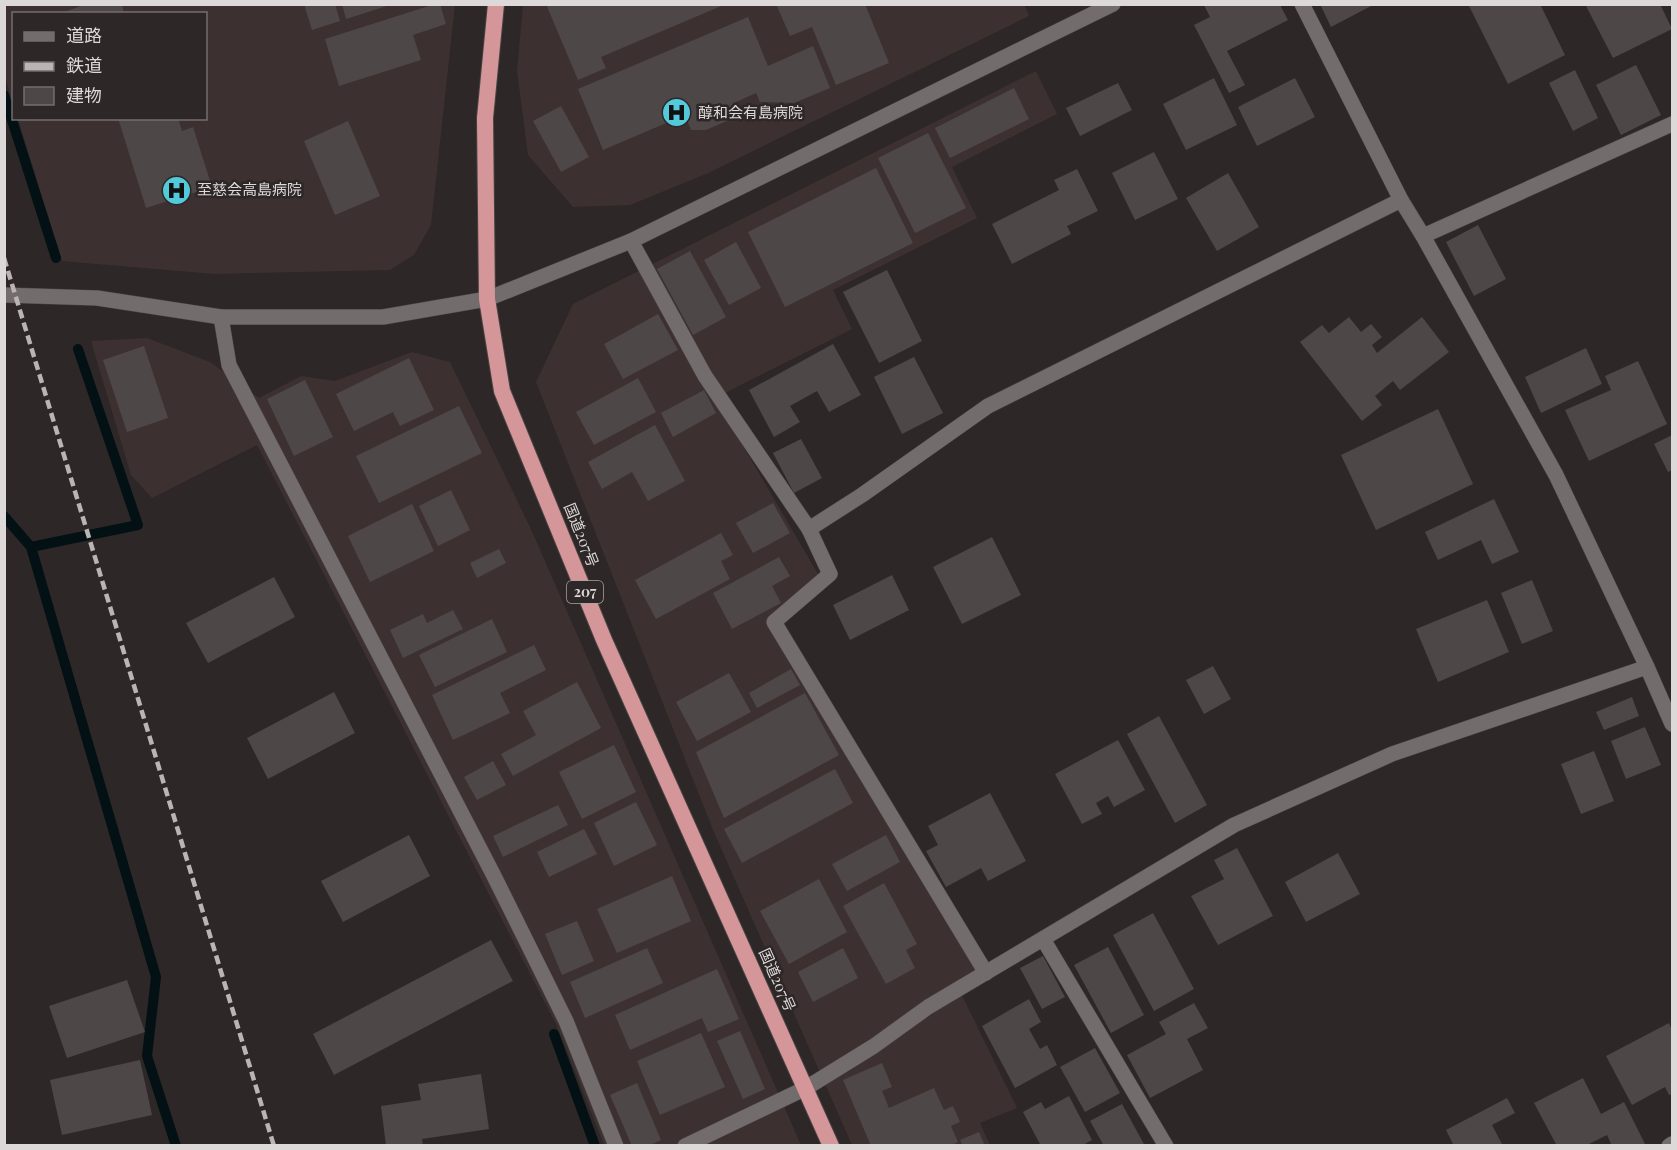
<svg xmlns="http://www.w3.org/2000/svg" width="1677" height="1150" font-family="'Playfair Display','Noto Sans JP',serif">
<style>
.built{fill:#3d3030}
.lines{fill:none;stroke-linecap:round;stroke-linejoin:round}
.stream{stroke:#031114;stroke-width:10}
.building{fill:#4e4747}
.minor-casing{stroke:#494444;stroke-width:16}
.tertiary-casing{stroke:#494444;stroke-width:16}
.trunk-casing{stroke:#494444;stroke-width:18}
.minor{stroke:#736c6c;stroke-width:15}
.tertiary{stroke:#736c6c;stroke-width:15}
.trunk{stroke:#d49698;stroke-width:16}
.rail{stroke:#bab4b4;stroke-width:4.5;stroke-dasharray:9 4.5;stroke-linecap:butt}
.labels{text-anchor:middle;stroke-width:5;stroke-linejoin:round;paint-order:stroke}
.shield{fill:#2d2727;stroke:#a9a4a4;stroke-width:1.5}
.shield-label{font-size:14px;font-weight:bold;fill:#ded9d9}
.poi-label{font-size:15px;fill:#ded9d9;stroke:#2d2727;text-anchor:start}
.street-label{font-size:15px;fill:#ded9d9;stroke:#2d2727}
</style>
<rect width="100%" height="100%" fill="#2d2727"/>
<g class="built">
<path d="M1024,4L1029,16L706,174L630,205L573,207L528,155L517,71L523,5Z"/>
<path d="M4,5H455L431,225L414,255L390,270L214,274L62,261L18,119L206,118V14H14L13,105L5,76Z"/>
<path d="M1036,71L1057,114L952,167L977,218L833,290L852,329L715,398L818,574L767,620L976,970L956,983L1017,1108L980,1123L990,1145H852L713,830L536,382L573,304Z"/>
<path d="M147,338L210,362L259,398L301,376L335,381L412,352L450,362L530,527L801,1145H604L556,1024L257,445L152,498L131,475L91,341Z"/>
</g>
<g class="lines">
<g class="stream">
<path d="M4,95L56,258"/>
<path d="M4,516L31,547L156,977L147,1056L176,1146"/>
<path d="M31,547L138,525L78,349"/>
<path d="M554,1034L595,1146"/>
</g>
</g>
<g class="building">
<path d="M86,4H122L124,14H59Z"/>
<path d="M304,4H335L340,21L312,30Z"/>
<path d="M342,4H390V5L346,19Z"/>
<path d="M435,4H440L446,24L413,35L421,60L339,86L325,39Z"/>
<path d="M546,4H726L601,57L606,68L578,80Z"/>
<path d="M776,4H865L889,63L836,85L812,27L790,36Z"/>
<path d="M1320,4H1375L1331,27Z"/>
<path d="M1473,4H1540L1565,55L1508,84L1469,6Z"/>
<path d="M1585,4H1660L1672,29L1613,58Z"/>
<path d="M1204,5H1280L1288,20L1227,51L1245,85L1229,93L1194,25L1210,17Z"/>
<path d="M748,17L768,66L813,46L830,88L794,103L760,102L756,93L736,102L740,110L729,120L706,130H691L685,115L603,150L578,89Z"/>
<path d="M1636,65L1661,115L1621,135L1596,85Z"/>
<path d="M1575,70L1598,118L1573,131L1549,83Z"/>
<path d="M1214,78L1237,125L1186,150L1163,104Z"/>
<path d="M1295,78L1315,117L1257,146L1238,107Z"/>
<path d="M1118,83L1132,110L1080,136L1066,108Z"/>
<path d="M1014,88L1029,119L950,158L935,128Z"/>
<path d="M561,106L589,157L561,172L533,121Z"/>
<path d="M118,118H178L182,131L193,127L212,187L146,208Z"/>
<path d="M348,121L380,196L335,215L304,141Z"/>
<path d="M928,133L966,208L915,233L878,158Z"/>
<path d="M1154,152L1178,199L1135,220L1112,173Z"/>
<path d="M876,168L913,243L785,307L748,232Z"/>
<path d="M1077,169L1098,211L1067,226L1071,234L1012,264L992,224L1059,190L1054,180Z"/>
<path d="M1228,173L1259,227L1217,251L1186,198Z"/>
<path d="M1478,225L1506,279L1474,296L1446,242Z"/>
<path d="M736,242L761,288L729,305L704,260Z"/>
<path d="M690,251L726,317L693,335L657,269Z"/>
<path d="M887,270L922,341L879,363L843,292Z"/>
<path d="M658,314L678,350L623,379L604,344Z"/>
<path d="M1349,317L1361,332L1371,324L1382,337L1372,345L1377,353L1422,317L1449,352L1400,390L1393,381L1375,396L1382,405L1362,421L1300,342L1322,325L1329,333Z"/>
<path d="M833,344L861,395L829,412L817,391L790,406L800,422L774,437L749,390Z"/>
<path d="M144,346L168,418L127,432L103,360Z"/>
<path d="M1586,348L1602,384L1541,413L1525,377Z"/>
<path d="M914,357L943,413L902,434L874,377Z"/>
<path d="M409,358L434,410L400,426L393,412L354,431L336,394Z"/>
<path d="M1638,361L1667,424L1589,461L1565,410L1611,390L1605,376Z"/>
<path d="M638,378L656,412L594,445L576,412Z"/>
<path d="M305,380L333,437L294,456L267,399Z"/>
<path d="M704,390L716,413L673,437L661,413Z"/>
<path d="M459,406L482,453L379,503L356,456Z"/>
<path d="M1438,409L1473,484L1376,530L1341,455Z"/>
<path d="M655,425L685,481L648,501L632,472L602,489L588,462Z"/>
<path d="M1672,435V470L1668,472L1654,444Z"/>
<path d="M801,439L822,478L794,493L773,453Z"/>
<path d="M451,490L470,530L438,546L419,506Z"/>
<path d="M1494,499L1519,552L1492,564L1481,540L1438,560L1425,532Z"/>
<path d="M773,503L790,533L753,553L736,523Z"/>
<path d="M412,504L434,551L370,582L348,536Z"/>
<path d="M721,533L733,555L721,561L730,579L656,619L635,580Z"/>
<path d="M992,537L1021,595L962,624L933,567Z"/>
<path d="M499,549L506,563L477,578L470,563Z"/>
<path d="M779,557L790,576L772,586L781,603L732,629L713,593Z"/>
<path d="M892,575L909,610L850,640L833,605Z"/>
<path d="M274,577L295,617L208,663L186,623Z"/>
<path d="M1532,580L1553,631L1522,644L1501,593Z"/>
<path d="M1487,600L1509,652L1438,682L1416,629Z"/>
<path d="M453,610L463,629L403,658L390,630L423,614L427,623Z"/>
<path d="M492,619L507,652L435,687L419,655Z"/>
<path d="M534,645L546,670L500,693L510,713L453,740L432,695Z"/>
<path d="M1213,666L1231,699L1204,714L1186,680Z"/>
<path d="M791,669L800,685L757,708L749,693Z"/>
<path d="M729,673L751,712L697,741L676,702Z"/>
<path d="M577,682L601,728L513,776L501,754L536,735L523,711Z"/>
<path d="M334,692L355,733L268,779L247,738Z"/>
<path d="M805,693L839,755L724,818L696,752Z"/>
<path d="M1632,697L1639,716L1604,730L1596,712Z"/>
<path d="M1159,716L1207,805L1175,823L1127,734Z"/>
<path d="M1645,727L1661,765L1626,779L1611,741Z"/>
<path d="M1118,740L1145,790L1114,807L1108,796L1096,803L1102,814L1082,824L1055,774Z"/>
<path d="M614,745L636,792L582,819L559,772Z"/>
<path d="M1594,751L1614,801L1581,814L1561,764Z"/>
<path d="M493,761L506,785L477,800L464,777Z"/>
<path d="M835,769L853,803L742,863L724,829Z"/>
<path d="M990,793L1026,861L988,881L981,868L946,887L926,851L938,845L928,826Z"/>
<path d="M636,802L657,845L614,866L594,823Z"/>
<path d="M558,805L568,825L503,857L493,836Z"/>
<path d="M584,829L597,854L549,877L537,852Z"/>
<path d="M409,835L430,876L343,922L321,881Z"/>
<path d="M886,835L900,862L847,891L832,864Z"/>
<path d="M1237,848L1273,916L1218,945L1191,896L1224,879L1214,860Z"/>
<path d="M1338,853L1360,894L1306,922L1285,882Z"/>
<path d="M672,876L691,921L617,953L597,909Z"/>
<path d="M819,879L847,932L789,964L760,911Z"/>
<path d="M884,883L917,944L906,950L915,968L886,984L843,906Z"/>
<path d="M1153,913L1194,989L1154,1011L1113,935Z"/>
<path d="M577,921L594,961L562,975L545,934Z"/>
<path d="M491,940L513,981L334,1075L313,1034Z"/>
<path d="M1108,947L1144,1015L1111,1033L1074,965Z"/>
<path d="M647,948L663,983L585,1018L570,982Z"/>
<path d="M843,948L858,978L813,1002L798,972Z"/>
<path d="M1043,956L1065,997L1042,1009L1020,968Z"/>
<path d="M717,969L739,1019L708,1032L702,1018L630,1050L615,1015Z"/>
<path d="M127,980L145,1032L67,1058L49,1006Z"/>
<path d="M1029,999L1041,1022L1029,1029L1040,1049L1047,1045L1057,1065L1015,1088L982,1026Z"/>
<path d="M1194,1003L1208,1028L1187,1039L1203,1070L1150,1098L1127,1055L1166,1034L1159,1022Z"/>
<path d="M1669,1023L1672,1030V1094L1669,1095L1665,1087L1632,1105L1606,1056Z"/>
<path d="M740,1031L765,1089L743,1099L717,1041Z"/>
<path d="M701,1033L725,1087L660,1115L637,1061Z"/>
<path d="M1095,1048L1120,1093L1085,1112L1060,1067Z"/>
<path d="M140,1060L152,1115L62,1135L50,1080Z"/>
<path d="M882,1063L892,1087L882,1091L889,1108L934,1088L944,1110L953,1106L960,1122L951,1126L958,1142L950,1146H871L843,1080Z"/>
<path d="M481,1074L489,1129L422,1139L423,1146H386L381,1106L421,1100L418,1084Z"/>
<path d="M1583,1078L1601,1114L1624,1102L1646,1146H1612L1607,1135L1585,1146H1557L1534,1103Z"/>
<path d="M637,1083L661,1140L648,1146H632L610,1095Z"/>
<path d="M1069,1096L1092,1140L1081,1146H1041L1023,1112L1041,1102L1045,1109Z"/>
<path d="M1507,1098L1515,1113L1492,1125L1503,1146H1454L1446,1130Z"/>
<path d="M1122,1104L1145,1146H1104L1090,1121Z"/>
<path d="M979,1132L985,1146H963L960,1140Z"/>
</g>
<g class="lines">
<defs>
<g id="minor">
<path d="M1302,4L1401,200L1423,236L1556,475L1647,667L1672,724"/>
<path d="M1423,236L1672,124"/>
<path d="M631,241L705,376L809,529L862,495L988,406L1401,200"/>
<path d="M221,317L229,365L493,874L566,1021L616,1146"/>
<path d="M809,529L830,574L774,622L986,973"/>
<path d="M1043,939L1166,1146"/>
<path d="M685,1146L806,1088L874,1046L928,1007L1234,825L1392,754L1647,667"/>
<path d="M1669,1146L1672,1144"/>
</g>
<path id="tertiary" d="M4,295L97,298L221,317H383L487,299L631,241L1113,4"/>
<path id="trunk" d="M496,4L485,118L487,299L502,391L604,640L831,1146"/>
</defs>
<use href="#minor" class="minor-casing"/>
<use href="#tertiary" class="tertiary-casing"/>
<use href="#trunk" class="trunk-casing"/>
<use href="#minor" class="minor"/>
<use href="#tertiary" class="tertiary"/>
<use href="#trunk" class="trunk"/>
<path class="rail" d="M4,258L274,1146"/>
</g>
<defs>
<symbol id="hospital-disc" viewBox="-11 -11 22 22"><circle r="9.5" fill="#53cadc" stroke="#2d2727"/><path d="M-5-5h3v3.5h4V-5h3V5h-3V1.5h-4V5h-3Z" fill="#111"/></symbol>
</defs>
<g fill-rule="evenodd">
<use href="#hospital-disc" x="660" y="96" width="33" height="33"/>
<use href="#hospital-disc" x="160" y="174" width="33" height="33"/>
</g>
<g class="labels">
<rect class="shield" x="567" y="581" width="36" height="22" rx="4.5"/>
<g class="shield-label">
<text x="585" y="597">207</text>
</g>
<g class="poi-label">
<text x="698" y="118">醇和会有島病院</text>
<text x="197" y="195">至慈会高島病院</text>
</g>
<g class="street-label">
<text transform="translate(581 535) rotate(68)" y="5">国道207号</text>
<text transform="translate(777 980) rotate(66)" y="5">国道207号</text>
</g>
</g>
<rect width="1677" height="1150" fill="none" stroke="#ded9d9" stroke-width="12"/>
<rect x="12" y="12" width="195" height="108" fill="#2d2727" stroke="#746e6e" stroke-width="1.5"/>
<rect x="24" y="32" width="30" height="9" fill="#736c6c" stroke="#746e6e" stroke-width="1.5"/>
<text x="66" y="42" font-size="18" fill="#ded9d9">道路</text>
<rect x="24" y="62" width="30" height="9" fill="#bab4b4" stroke="#746e6e" stroke-width="1.5"/>
<text x="66" y="72" font-size="18" fill="#ded9d9">鉄道</text>
<rect x="24" y="87" width="30" height="18" fill="#4e4747" stroke="#746e6e" stroke-width="1.5"/>
<text x="66" y="102" font-size="18" fill="#ded9d9">建物</text>
</svg>
